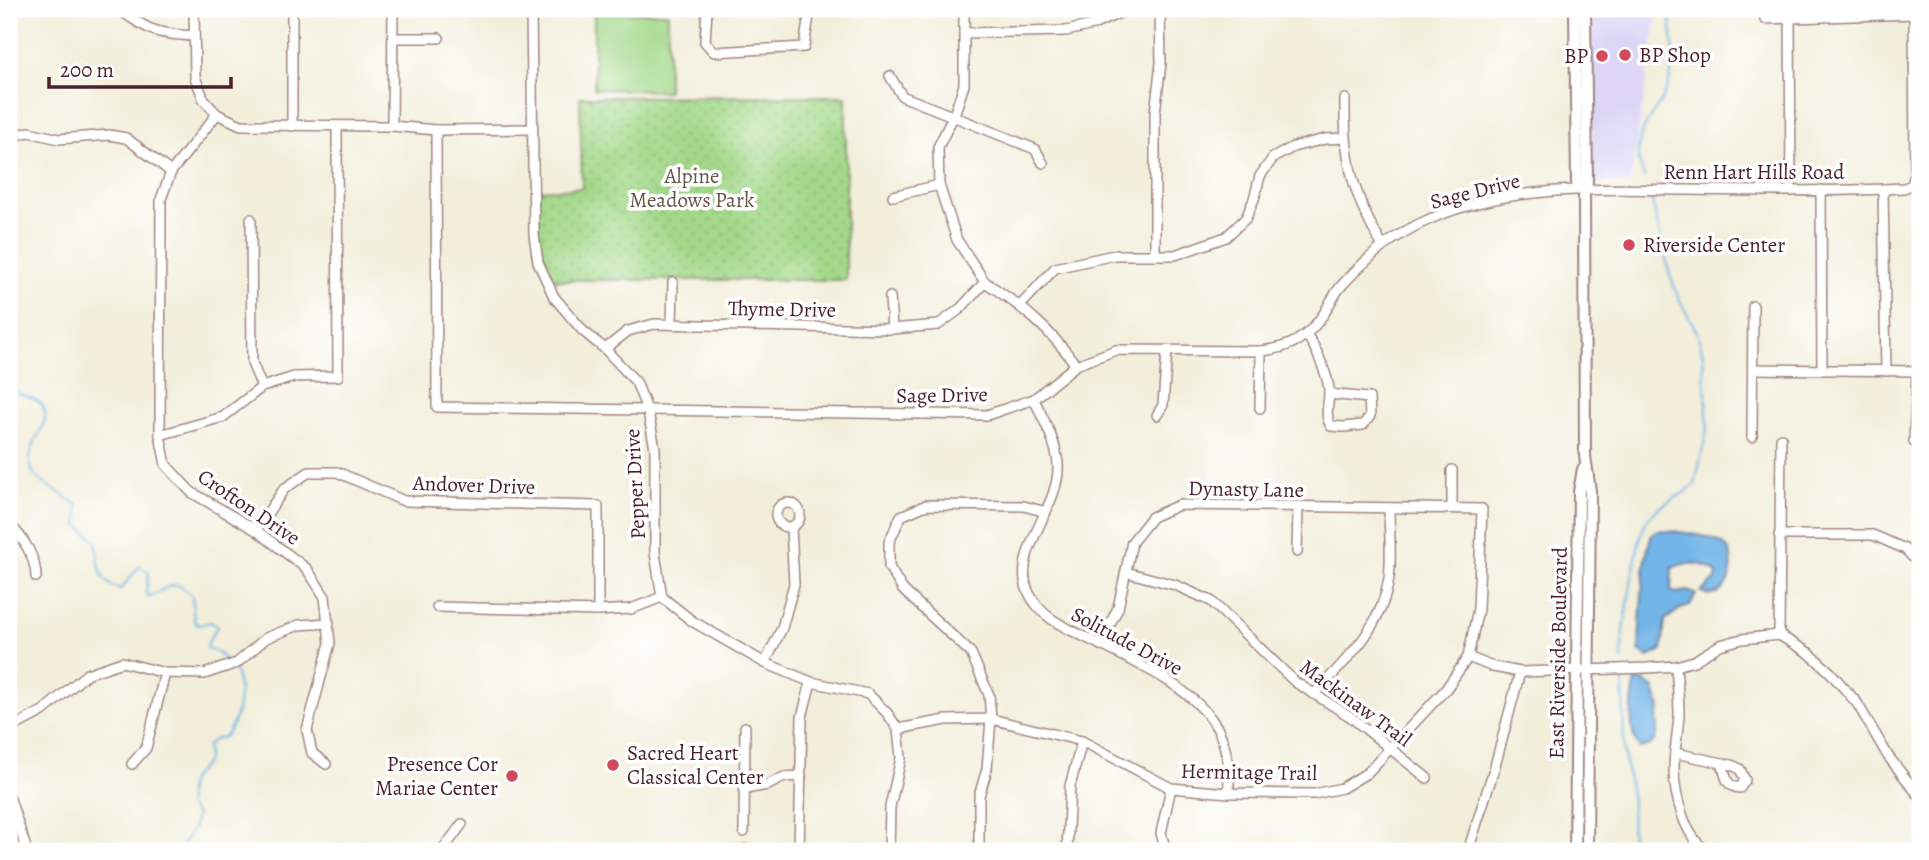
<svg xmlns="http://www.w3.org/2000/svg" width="1929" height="860" font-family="Alegreya,serif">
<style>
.built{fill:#dcd5f6}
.green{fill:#a3d889;stroke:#767c5a;stroke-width:2}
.park{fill:url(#park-dots);stroke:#767c5a;stroke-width:2}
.water{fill:#73b5e8;stroke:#5e6a8a;stroke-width:2}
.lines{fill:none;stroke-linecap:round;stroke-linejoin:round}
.stream{stroke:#73b5e8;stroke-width:2}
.minor-casing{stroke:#9e8682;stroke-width:12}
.major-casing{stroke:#9e8682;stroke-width:14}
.minor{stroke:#fff;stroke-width:9}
.major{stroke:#fff;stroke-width:10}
.poi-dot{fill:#d1495b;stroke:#fff;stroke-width:2.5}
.labels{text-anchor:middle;stroke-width:7;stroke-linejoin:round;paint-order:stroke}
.poi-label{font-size:21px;fill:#4a1f2b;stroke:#fff;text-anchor:start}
.street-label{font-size:21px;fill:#4a1f2b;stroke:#fff}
.park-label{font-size:21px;fill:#655647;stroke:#fff}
</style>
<defs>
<pattern id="park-dots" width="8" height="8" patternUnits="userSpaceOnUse" patternTransform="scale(1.75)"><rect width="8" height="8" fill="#a3d889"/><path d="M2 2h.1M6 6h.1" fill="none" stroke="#8eb976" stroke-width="1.8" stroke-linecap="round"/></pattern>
</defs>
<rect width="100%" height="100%" fill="#fff"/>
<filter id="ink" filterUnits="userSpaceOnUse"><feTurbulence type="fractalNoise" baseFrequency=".0143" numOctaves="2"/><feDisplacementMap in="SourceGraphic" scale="14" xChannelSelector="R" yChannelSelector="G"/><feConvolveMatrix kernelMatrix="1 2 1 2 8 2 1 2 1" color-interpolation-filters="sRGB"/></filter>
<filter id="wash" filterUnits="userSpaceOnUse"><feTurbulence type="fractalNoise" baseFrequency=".00686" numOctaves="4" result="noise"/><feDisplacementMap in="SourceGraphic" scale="28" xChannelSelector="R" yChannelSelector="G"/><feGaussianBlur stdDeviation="1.57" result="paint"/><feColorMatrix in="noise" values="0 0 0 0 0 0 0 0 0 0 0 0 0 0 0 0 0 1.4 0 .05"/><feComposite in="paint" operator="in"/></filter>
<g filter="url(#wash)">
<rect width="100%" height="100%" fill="#f2eeda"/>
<path class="built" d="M1591,9H1658L1630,183H1592Z"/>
<path class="green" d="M594,12L668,13V91L594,89Z"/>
<path class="park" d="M846,96V280H549L538,238V190L582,188L580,97Z"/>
<g class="water">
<path d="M1659,530C1676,532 1710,534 1724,545C1742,559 1726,606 1701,592L1716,579L1717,573C1706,562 1685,561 1672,568L1671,590L1675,593L1687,591L1696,594L1690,606L1680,609L1665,620L1662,650L1648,657L1639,651C1640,624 1642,553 1653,533Z"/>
<path d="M1636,680L1643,681L1653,687L1660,707L1657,719L1658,728L1656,739L1650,745L1640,748C1627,737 1632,696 1636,680Z"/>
</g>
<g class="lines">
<g class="stream">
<path d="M1644,177C1642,171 1639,163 1638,156C1637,137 1648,119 1658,106C1666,97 1671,75 1673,64C1676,46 1668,31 1672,9"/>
<path d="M9,341L12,345L9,349"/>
<path d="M9,388C18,396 34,395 42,405C57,425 16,448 35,475C46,489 65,493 78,506V525L96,541C99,561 97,585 121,589L140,566L149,573L146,593L148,596C161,594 166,582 181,586L192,596L194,621L198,625L212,622L217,627L208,642L207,648L217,652L227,662"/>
<path d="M1622,660C1621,640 1637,534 1647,520C1659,503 1681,498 1695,484L1708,425L1703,355L1697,332L1679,299L1670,276L1651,197"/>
<path d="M1623,679L1624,752L1632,801L1631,851"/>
<path d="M179,851L194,826L196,815L188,805C188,798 187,788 190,781C200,765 210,769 207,746L215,739L224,737C239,721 244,688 233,668"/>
</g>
</g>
</g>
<g filter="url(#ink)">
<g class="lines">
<defs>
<g id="minor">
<path d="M119,9C148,31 157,34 194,36"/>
<path d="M194,9L195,77L204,100L217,114L241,125L392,126L436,130L533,129"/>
<path d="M531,9L534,235L538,262L554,297L583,331L605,349L636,382L648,412L655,448V553L662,597L692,621L765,663L811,682L868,694L887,713L898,729L901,758L890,807L889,851"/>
<path d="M707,9L705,42L714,52L804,47L810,9"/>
<path d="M964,9V85L954,115L938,147L939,185L957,240L985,282"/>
<path d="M1790,17L1791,191"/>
<path d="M1765,19L1914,14"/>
<path d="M964,33L1066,31L1093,25L1128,9"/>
<path d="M394,38H439"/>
<path d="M890,76L902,96L1035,149L1043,163"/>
<path d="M1345,99C1344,159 1352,194 1382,245"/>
<path d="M217,114L171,172L161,199L160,435L166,465L191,492L256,530L307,569L325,597L330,643L307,730L312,753L326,764"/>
<path d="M292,126V9"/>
<path d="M392,126L393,9"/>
<path d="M436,130L437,407L987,415L1034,399L1076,365L1116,350L1261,351C1291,348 1308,338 1325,312C1330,303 1335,293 1342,285C1369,256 1393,235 1430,219C1511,184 1601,189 1687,190C1759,191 1832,192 1904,188L1912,185L1915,174L1914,9"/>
<path d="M9,137L29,132L59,139L109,135L126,138L171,172"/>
<path d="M1883,189L1886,371"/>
<path d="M1821,190L1822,370"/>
<path d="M893,196L939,185"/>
<path d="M251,219L252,363L262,387"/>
<path d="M1155,255V113L1161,63L1160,9"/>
<path d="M890,297L892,329"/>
<path d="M1020,306L1055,268L1114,255H1175L1226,237L1246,218L1254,199L1260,176L1273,158L1293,147L1325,139L1345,138"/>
<path d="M672,324L673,282"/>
<path d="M1307,336C1315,345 1330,380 1329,393C1329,404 1324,415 1331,426L1343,427L1363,425L1370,416L1369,398L1329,394"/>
<path d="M605,349L628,331L654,324L892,329L938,325L960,309L985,282C1023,307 1049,328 1076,365"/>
<path d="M1753,369L1917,371L1914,442"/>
<path d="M1034,399C1043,419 1056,441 1058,464C1061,507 1011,551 1028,591C1039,616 1062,626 1085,637C1128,659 1190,684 1216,726C1228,746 1229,771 1229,793"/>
<path d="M1260,408L1261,351"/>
<path d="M1157,415L1163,405L1167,351"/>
<path d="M160,435L223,417L262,387L294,377L338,376L337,127"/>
<path d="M1752,437L1753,306"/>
<circle cx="788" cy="515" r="12"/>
<path d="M1452,508V470"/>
<path d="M9,524C23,537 36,558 36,577"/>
<path d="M256,530L284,489L309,472H337L404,501L598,506V611"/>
<path d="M1779,535H1873L1905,549L1920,565"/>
<path d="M1297,552L1298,507"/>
<path d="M1126,572L1175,585L1211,601L1295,682L1351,717L1427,778"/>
<path d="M437,607L598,611L631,609L662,597"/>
<path d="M1779,635L1781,438"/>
<path d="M1468,657L1493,667L1520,672L1647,668L1676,666L1694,661L1720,645L1742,639L1779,635L1809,653L1830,672L1857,703L1888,756L1920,797"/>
<path d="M765,663L782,628L794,584L791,527"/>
<path d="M1676,666C1677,682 1679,698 1679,715C1678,733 1674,751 1674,769C1674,794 1685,840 1708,851"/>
<path d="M1314,694C1347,659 1382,628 1389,578C1392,556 1389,530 1389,508"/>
<path d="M9,729L43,711L87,674L122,662L165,673L204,674L237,663L266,638L299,625L329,623"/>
<path d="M898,729L946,720L991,719L1082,741L1171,788L1229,793L1314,794L1342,788L1367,773L1446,689L1468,657L1478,609L1482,509L1179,505L1152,517L1132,542L1118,608L1100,645"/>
<path d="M1675,753L1732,765L1740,769L1745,780L1740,788C1725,787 1726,775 1722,763"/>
<path d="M132,764L146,748L165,673"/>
<path d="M745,789L768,785L784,777L801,776"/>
<path d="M9,796L27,851"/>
<path d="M744,832L745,727"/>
<path d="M442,851L462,824"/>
<path d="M745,851V849"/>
<path d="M799,851L802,717L811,682"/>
<path d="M979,851V796L987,769L991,719L989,695L971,653L903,590L889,567V542L901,516L926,505L1024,506L1046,512"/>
<path d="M1067,851L1070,786L1082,741"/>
<path d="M1166,851L1161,833L1171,788"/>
<path d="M1468,851L1495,766L1520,672"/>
</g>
<g id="major">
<path d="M1575,9L1577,183L1584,189"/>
<path d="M1585,9L1587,182L1584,189L1585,456L1590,491L1587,851"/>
<path d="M1575,851L1579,492L1583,469"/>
</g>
</defs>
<use href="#minor" class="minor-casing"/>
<use href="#major" class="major-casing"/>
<use href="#minor" class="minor"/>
<use href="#major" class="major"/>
</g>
</g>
<g class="poi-dot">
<circle cx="1625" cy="55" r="7"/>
<circle cx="1602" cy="56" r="7"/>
<circle cx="1629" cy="245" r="7"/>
<circle cx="613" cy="765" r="7"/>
<circle cx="512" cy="776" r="7"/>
</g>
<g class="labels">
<g class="poi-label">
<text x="1639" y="62">BP Shop</text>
<text x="1588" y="63" text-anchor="end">BP</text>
<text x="1643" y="252">Riverside Center</text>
<text x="627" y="760">Sacred Heart<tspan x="627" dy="24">Classical Center</tspan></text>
<text x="498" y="771" text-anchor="end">Presence Cor<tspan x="498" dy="24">Mariae Center</tspan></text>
</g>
<g class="street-label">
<text x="1754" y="179">Renn Hart Hills Road</text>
<text transform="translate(1475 191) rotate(-14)" y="7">Sage Drive</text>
<text transform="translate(782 309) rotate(1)" y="7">Thyme Drive</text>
<text transform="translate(942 395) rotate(-1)" y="7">Sage Drive</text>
<text transform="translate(635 484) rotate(-93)" y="7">Pepper Drive</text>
<text transform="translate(474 485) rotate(2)" y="7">Andover Drive</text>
<text transform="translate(1246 489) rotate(1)" y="7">Dynasty Lane</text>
<text transform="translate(249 507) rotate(34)" y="7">Crofton Drive</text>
<text transform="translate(1127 641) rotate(28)" y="7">Solitude Drive</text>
<text transform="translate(1558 653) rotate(-89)" y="7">East Riverside Boulevard</text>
<text transform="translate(1356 703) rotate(36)" y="7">Mackinaw Trail</text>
<text transform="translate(1249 772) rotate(1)" y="7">Hermitage Trail</text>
</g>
<g class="park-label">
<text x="692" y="183">Alpine<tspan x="692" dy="24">Meadows Park</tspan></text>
</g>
</g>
<rect width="1929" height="860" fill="none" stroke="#fff" stroke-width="35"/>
<path d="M49 77v10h182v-10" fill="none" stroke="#4a1f2b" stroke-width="3.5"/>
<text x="60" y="77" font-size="21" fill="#4a1f2b" stroke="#ffffff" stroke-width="5" paint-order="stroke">200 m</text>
</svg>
